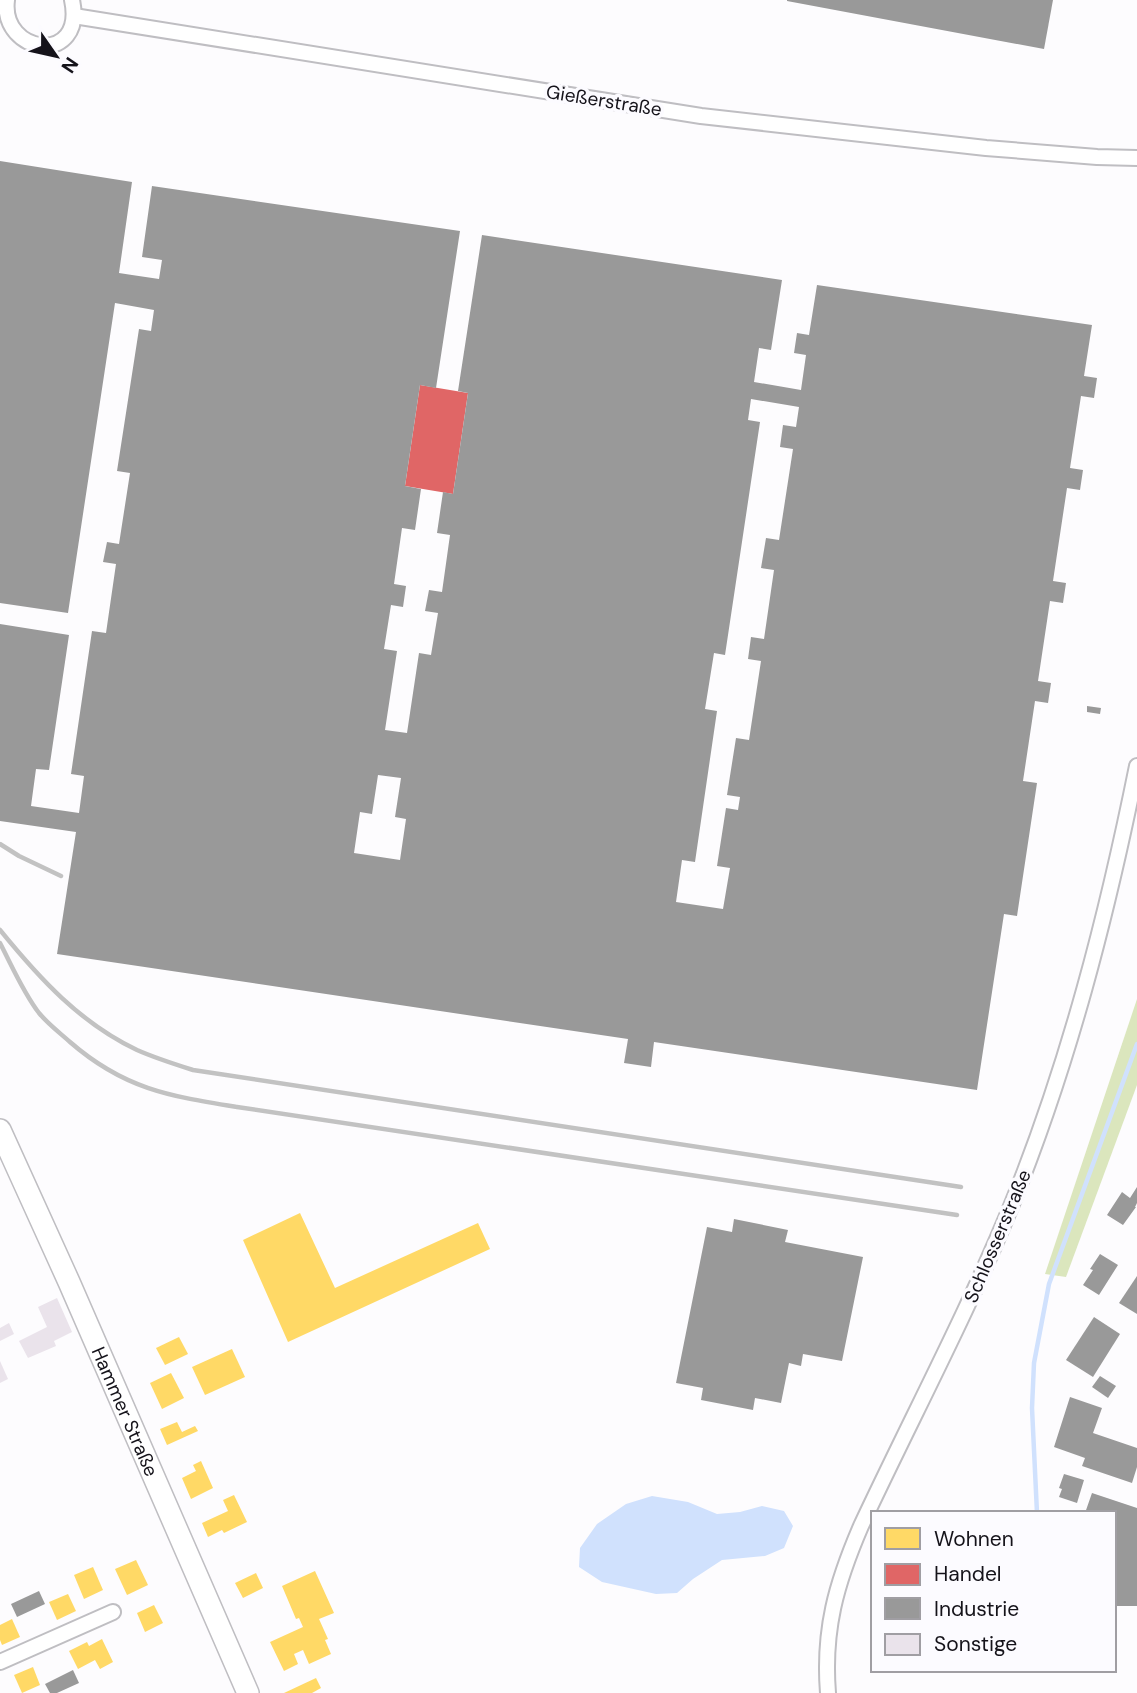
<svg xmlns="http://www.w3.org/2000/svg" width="1137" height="1693" font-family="'DM Sans',sans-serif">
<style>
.forest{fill:#dbe6bd}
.water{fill:#d0e1fd}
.homes{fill:#ffd966}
.shops{fill:#e06666}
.industry{fill:#999;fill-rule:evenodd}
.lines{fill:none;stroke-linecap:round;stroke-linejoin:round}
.stream{stroke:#d0e1fd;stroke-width:4.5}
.building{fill:#eae3eb}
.street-casing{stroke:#bfbec2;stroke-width:18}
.secondary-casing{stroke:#bfbec2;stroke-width:24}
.street{stroke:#fff;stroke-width:14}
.secondary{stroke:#fff;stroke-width:21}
.rail{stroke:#c2c2c2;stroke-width:4.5}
.labels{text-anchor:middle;stroke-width:7;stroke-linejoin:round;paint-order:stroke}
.street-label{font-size:19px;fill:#15131a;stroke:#fcfbff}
</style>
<rect width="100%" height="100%" fill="#fdfcfe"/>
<path class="forest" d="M1137,999V1085L1066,1277L1045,1274Z"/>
<path class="water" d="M652,1496L688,1502L717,1514L740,1512L762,1506L784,1511L793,1526L784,1548L765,1556L722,1560L693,1579L677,1593L656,1594L602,1582L579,1567L580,1548L597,1524L626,1504Z"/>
<g class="homes">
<path d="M300,1213L335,1288L478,1223L490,1249L288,1342L243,1240Z"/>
<path d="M179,1337L188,1354L165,1365L156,1348Z"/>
<path d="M232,1349L245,1377L205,1395L192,1367Z"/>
<path d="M171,1373L184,1398L162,1409L150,1383Z"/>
<path d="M177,1422L182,1432L195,1426L198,1431L167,1445L160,1429Z"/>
<path d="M201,1461L213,1488L191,1499L182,1478L196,1471L193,1465Z"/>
<path d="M234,1495L247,1522L224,1533L222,1530L208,1537L202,1523L228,1511L223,1500Z"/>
<path d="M136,1560L148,1585L127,1595L115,1569Z"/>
<path d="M93,1567L103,1590L84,1599L74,1575Z"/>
<path d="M315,1571L334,1613L319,1619L328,1639L325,1640L331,1654L309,1664L303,1650L294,1654L298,1664L284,1671L270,1642L303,1627L299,1618L296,1619L282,1586Z"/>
<path d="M256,1573L263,1588L243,1598L235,1583Z"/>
<path d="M68,1594L76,1611L57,1620L49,1602Z"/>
<path d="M154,1605L163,1623L145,1632L137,1613Z"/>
<path d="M12,1619L20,1637L2,1645L0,1640V1625Z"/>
<path d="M102,1639L113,1662L100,1669L95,1660L78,1669L69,1651L87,1642L89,1646Z"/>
<path d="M33,1667L40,1685L22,1693L14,1675Z"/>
<path d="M316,1678L321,1688L312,1693H284Z"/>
</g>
<path class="shops" d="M420,385L468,393L453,494L405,486Z"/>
<g class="industry">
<path d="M787,0H1053L1044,49L787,1Z"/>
<path d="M0,161L132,182L119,273L132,275L159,279L162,260L142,257L152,186L460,231L436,388L420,385L405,486L421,489L415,530L402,528L394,584L406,586L403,607L391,605L384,649L397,651L385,730L407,733L419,653L431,655L438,613L425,611L429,590L442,592L450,535L437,533L443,492L453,494L468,393L458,391L482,235L782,280L771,350L759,348L754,382L801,390L806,355L794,353L797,333L809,335L817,285L1092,325L1084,376L1097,378L1094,398L1081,396L1070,468L1083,470L1080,490L1067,488L1053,581L1066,583L1063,603L1050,601L1038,681L1051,683L1048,703L1035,701L1023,781L1037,783L1017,916L1004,914L977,1090L654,1042L651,1067L624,1063L628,1039L57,954L76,832L0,821V624L69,635L49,770L36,769L31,806L79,813L84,776L71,774L92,631L106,633L116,564L103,562L107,542L119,544L130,473L117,471L139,329L151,331L154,310L115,303L68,613L0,603ZM751,399L799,407L796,427L783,425L780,447L793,449L779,540L766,538L761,568L774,570L764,639L751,637L748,659L761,661L749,740L736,738L727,795L740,797L738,810L726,808L717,866L730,868L723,909L676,902L682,860L695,862L717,711L705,709L714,653L725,655L760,422L748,420ZM378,775L401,778L395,817L406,819L400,860L354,853L360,812L372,814Z"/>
<path d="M1087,706L1101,708L1100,714L1087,712Z"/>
<path d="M1137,1187V1203L1135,1207H1136L1123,1225L1107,1215L1122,1192L1130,1198Z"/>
<path d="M734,1219L788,1230L785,1242L863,1257L842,1361L803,1354L801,1366L789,1363L781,1403L755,1398L753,1410L701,1400L703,1388L676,1383L707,1227L732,1232Z"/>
<path d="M1100,1254L1118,1265L1099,1295L1083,1285L1093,1270L1090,1269Z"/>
<path d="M1137,1276V1314L1119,1303Z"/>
<path d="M1094,1317L1120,1334L1093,1377L1066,1360Z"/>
<path d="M1100,1376L1116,1386L1108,1398L1092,1387Z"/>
<path d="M1070,1397L1102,1408L1093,1433L1137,1448V1467L1132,1483L1082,1466L1085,1458L1054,1447Z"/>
<path d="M1064,1474L1084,1480L1077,1503L1059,1497L1062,1489L1059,1488Z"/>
<path d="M1092,1493L1137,1508V1606H1114V1513H1085Z"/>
<path d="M39,1591L45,1604L17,1617L11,1604Z"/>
<path d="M73,1670L79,1683L57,1693H50L45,1684Z"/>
</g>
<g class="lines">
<path class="stream" d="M1037,1513L1032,1408L1034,1363L1049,1284L1137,1044"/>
</g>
<g class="building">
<path d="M57,1298L72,1332L54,1341L56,1346L28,1358L19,1341L47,1327L38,1307Z"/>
<path d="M9,1323L14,1334L0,1341V1328Z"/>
<path d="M0,1361L8,1379L0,1383Z"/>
</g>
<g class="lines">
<defs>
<g id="street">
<path d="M7,0C0,55 86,66 72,0"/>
<path d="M74,16L701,116L986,148L1097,157L1137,158"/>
<path d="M0,1662L113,1612"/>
<path d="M828,1693C823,1630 836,1584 861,1526C911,1419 967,1314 1012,1204C1069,1063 1107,915 1137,766"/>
</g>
<g id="secondary">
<path id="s1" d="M0,1130L69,1282L248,1693"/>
</g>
</defs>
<use href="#street" class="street-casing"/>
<use href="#secondary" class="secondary-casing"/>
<use href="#street" class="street"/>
<use href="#secondary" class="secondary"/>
<g class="rail">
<path d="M0,844L19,856L61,876"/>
<path d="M0,930C39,978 80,1023 137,1050C155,1058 174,1064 193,1070L961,1187"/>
<path d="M0,943C12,966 23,992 39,1013C48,1024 60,1033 70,1042C124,1089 169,1096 237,1107L957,1215"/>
</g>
</g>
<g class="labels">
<g class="street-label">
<text transform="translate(604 100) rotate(9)" y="7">Gießerstraße</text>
<text transform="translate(997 1236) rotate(-67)" y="7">Schlosserstraße</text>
<text dy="7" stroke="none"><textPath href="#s1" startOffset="308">Hammer Straße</textPath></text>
</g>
</g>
<rect x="871" y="1511" width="245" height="161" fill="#fcfbff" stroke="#a09ea3" stroke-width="2"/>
<rect x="885" y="1528" width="35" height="21" fill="#ffd966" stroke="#a09ea3" stroke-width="2"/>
<text x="934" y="1546" font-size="21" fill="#15131a">Wohnen</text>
<rect x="885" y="1564" width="35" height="21" fill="#e06666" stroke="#a09ea3" stroke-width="2"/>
<text x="934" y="1581" font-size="21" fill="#15131a">Handel</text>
<rect x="885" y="1598" width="35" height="21" fill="#999999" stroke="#a09ea3" stroke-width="2"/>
<text x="934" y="1616" font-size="21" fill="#15131a">Industrie</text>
<rect x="885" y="1634" width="35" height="21" fill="#eae3eb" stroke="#a09ea3" stroke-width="2"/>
<text x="934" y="1651" font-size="21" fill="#15131a">Sonstige</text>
<g transform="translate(56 56) rotate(124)" stroke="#fcfbff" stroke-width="5" paint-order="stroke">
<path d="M0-5L12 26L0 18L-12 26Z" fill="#15131a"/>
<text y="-10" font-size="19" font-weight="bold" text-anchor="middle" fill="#15131a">N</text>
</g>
</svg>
